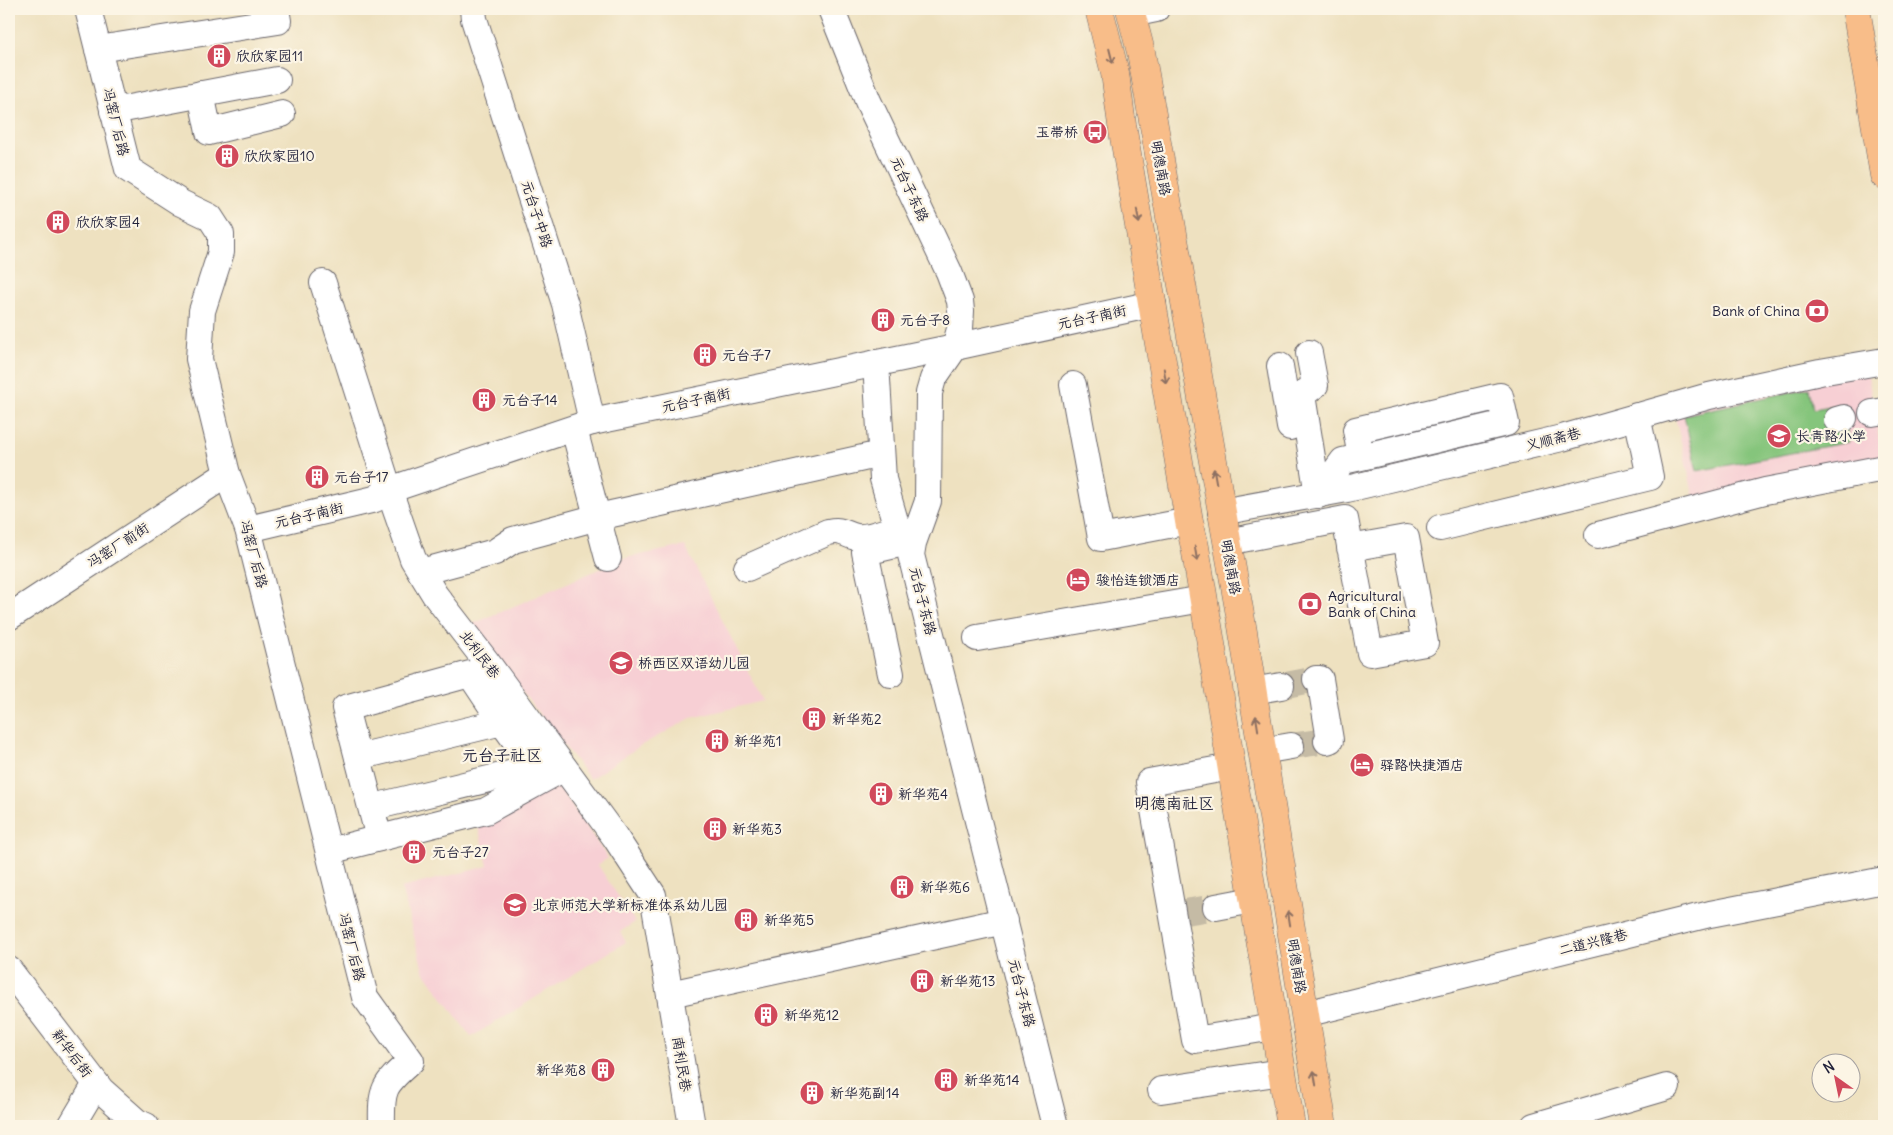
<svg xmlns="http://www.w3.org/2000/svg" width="1893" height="1135" font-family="Delius,'LXGW WenKai TC',sans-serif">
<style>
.built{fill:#f7cfd4}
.green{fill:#85c57c;stroke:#54745c}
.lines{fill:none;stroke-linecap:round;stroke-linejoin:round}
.minor-tunnel{stroke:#c5bba5;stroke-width:26;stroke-dasharray:26 13;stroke-linecap:butt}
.minor-casing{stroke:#69656a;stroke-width:28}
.major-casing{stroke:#69656a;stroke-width:29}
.minor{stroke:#fff;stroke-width:26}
.major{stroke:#f8bd89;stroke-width:28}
.oneway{stroke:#8d7062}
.labels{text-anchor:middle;stroke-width:4.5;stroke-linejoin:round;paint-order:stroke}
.poi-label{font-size:14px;fill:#22223b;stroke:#fcf5e5;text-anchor:start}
.street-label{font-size:14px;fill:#22223b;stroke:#fcf5e5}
.quarter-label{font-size:16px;fill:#22223b;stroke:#fcf5e5}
</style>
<rect width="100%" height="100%" fill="#fcf5e5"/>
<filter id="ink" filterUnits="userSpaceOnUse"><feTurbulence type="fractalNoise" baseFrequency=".02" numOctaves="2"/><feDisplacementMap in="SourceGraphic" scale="10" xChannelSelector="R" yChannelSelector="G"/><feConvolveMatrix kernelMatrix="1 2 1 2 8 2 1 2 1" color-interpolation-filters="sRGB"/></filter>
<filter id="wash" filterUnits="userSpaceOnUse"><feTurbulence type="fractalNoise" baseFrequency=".0096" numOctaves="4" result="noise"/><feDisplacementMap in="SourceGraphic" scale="20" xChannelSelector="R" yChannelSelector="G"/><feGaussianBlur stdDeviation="1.12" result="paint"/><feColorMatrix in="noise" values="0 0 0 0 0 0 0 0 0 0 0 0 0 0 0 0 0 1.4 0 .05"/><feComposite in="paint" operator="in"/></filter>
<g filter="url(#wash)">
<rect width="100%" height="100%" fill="#eee1c0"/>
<g class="built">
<path d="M1867,370L1883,461L1694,498L1674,412Z"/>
<path d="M685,546L763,701L691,718L640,746L590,779L470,625L625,558Z"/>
<path d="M554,779L608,858L598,865L635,922L620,932L626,942L471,1037L423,970L401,888L488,866L476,819Z"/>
</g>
<path class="green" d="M1809,388L1813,409L1842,404L1849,442L1697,471L1684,415Z"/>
</g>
<g filter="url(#ink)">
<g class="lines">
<g class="minor-tunnel">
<path d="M1281,686L1316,679"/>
<path d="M1291,746L1327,741"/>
<path d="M1179,913L1216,907"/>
</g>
<defs>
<g id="minor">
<path d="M88,9L128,169L181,203L210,217L221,234V252L202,311L199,359L227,474L248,529L365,997L411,1061C383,1085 381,1089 382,1126"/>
<path d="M473,9L474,19L565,304L592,422"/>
<path d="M831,9L868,101L949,272L960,301L961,311L960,329L955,347L933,379L929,393L928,501L913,543L911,555L1055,1126"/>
<path d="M1132,14L1156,9"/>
<path d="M98,49L278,21L276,9"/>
<path d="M201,94L209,132L282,114"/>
<path d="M113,111L277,80"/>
<path d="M323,283L389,490L413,559L435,595L486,661L615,837L653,895L692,1126"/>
<path d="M1309,353L1315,385L1302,395L1318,495"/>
<path d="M1280,366L1290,427"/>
<path d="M1073,385L1101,538L1189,521"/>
<path d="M1872,413L1884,411"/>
<path d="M1837,420L1844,418"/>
<path d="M574,429L608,558"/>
<path d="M1318,495L1343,461L1361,457L1506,423L1500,396L1356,430L1361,457"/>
<path d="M1221,512L1347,489L1562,438L1709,396L1820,372L1884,361"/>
<path d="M1440,528L1650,477L1637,416"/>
<path d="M248,529L375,499L389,490L592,422L955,347L1153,304"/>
<path d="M1598,535L1765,491L1884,468"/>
<path d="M1227,542L1345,519L1370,653L1425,643L1406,538L1350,548"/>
<path d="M747,568L828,532C844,529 843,534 856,537C868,539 885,531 897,528L883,479L876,363"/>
<path d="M421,572L495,552L513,540L598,517L881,454"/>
<path d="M9,617L227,474"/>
<path d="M977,638L1203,599"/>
<path d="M891,674L865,552L895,545"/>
<path d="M1316,679H1320L1330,740L1327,741"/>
<path d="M1252,691L1281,686"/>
<path d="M1262,751L1291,746"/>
<path d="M358,757L502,722L535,768"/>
<path d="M1231,767L1149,782L1195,1040L1274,1027"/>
<path d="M386,804L551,764"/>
<path d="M379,838L345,708L470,674L502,722"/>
<path d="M329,851L486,811L564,768"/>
<path d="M1216,907L1253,900"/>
<path d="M9,970L101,1090L137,1122L146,1126"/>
<path d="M670,994L1004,921"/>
<path d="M1305,1014L1710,914L1884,880"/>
<path d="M1161,1090L1282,1072"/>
<path d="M71,1126L96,1084"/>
<path d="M1534,1126L1667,1087"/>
</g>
<g id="major">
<path d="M1099,9L1115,73L1122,125L1189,521L1195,547L1291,1126"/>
<path d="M1130,9L1141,52L1242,626L1323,1126"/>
<path d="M1856,9L1884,175"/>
</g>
</defs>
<use href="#minor" class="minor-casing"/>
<use href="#major" class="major-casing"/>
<use href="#minor" class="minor"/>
<use href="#major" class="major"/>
</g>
<defs><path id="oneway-shaft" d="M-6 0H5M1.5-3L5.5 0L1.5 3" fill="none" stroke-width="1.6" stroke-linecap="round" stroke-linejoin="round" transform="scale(1.25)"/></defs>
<g class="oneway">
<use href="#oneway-shaft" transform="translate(1111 56) rotate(76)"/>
<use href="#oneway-shaft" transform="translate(1138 216) rotate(80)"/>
<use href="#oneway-shaft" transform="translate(1165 376) rotate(81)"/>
<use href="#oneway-shaft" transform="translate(1215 476) rotate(-100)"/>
<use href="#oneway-shaft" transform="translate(1196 554) rotate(81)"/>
<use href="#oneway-shaft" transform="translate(1257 723) rotate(-99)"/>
<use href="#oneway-shaft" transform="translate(1289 918) rotate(-99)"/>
<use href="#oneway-shaft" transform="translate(1315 1078) rotate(-99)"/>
</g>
</g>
<defs>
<symbol id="building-disc" viewBox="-11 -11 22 22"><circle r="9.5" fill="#d1495b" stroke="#fcf5e5"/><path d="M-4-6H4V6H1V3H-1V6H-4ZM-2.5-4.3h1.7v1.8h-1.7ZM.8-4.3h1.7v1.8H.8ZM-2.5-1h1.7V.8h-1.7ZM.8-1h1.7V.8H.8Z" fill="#fff"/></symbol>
<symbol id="bus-disc" viewBox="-11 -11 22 22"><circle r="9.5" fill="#d1495b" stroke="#fcf5e5"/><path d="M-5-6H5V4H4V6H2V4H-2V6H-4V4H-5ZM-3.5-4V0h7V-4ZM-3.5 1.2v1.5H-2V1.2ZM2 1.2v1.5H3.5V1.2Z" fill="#fff"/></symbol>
<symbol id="bank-disc" viewBox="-11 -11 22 22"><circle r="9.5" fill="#d1495b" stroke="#fcf5e5"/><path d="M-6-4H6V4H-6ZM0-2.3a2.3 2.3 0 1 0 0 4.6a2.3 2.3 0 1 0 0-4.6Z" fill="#fff"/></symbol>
<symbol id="school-disc" viewBox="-11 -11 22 22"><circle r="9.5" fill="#d1495b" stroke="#fcf5e5"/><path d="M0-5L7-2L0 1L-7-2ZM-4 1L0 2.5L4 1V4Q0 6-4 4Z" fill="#fff"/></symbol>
<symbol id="hotel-disc" viewBox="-11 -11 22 22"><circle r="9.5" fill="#d1495b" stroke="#fcf5e5"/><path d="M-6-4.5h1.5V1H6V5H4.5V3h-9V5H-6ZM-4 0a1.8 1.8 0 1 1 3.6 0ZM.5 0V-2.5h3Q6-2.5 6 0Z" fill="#fff"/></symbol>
</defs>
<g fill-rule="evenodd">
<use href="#building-disc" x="205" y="42" width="28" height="28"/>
<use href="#bus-disc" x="1081" y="118" width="28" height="28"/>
<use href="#building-disc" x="213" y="142" width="28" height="28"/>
<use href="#building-disc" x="44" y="208" width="28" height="28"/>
<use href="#bank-disc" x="1803" y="297" width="28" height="28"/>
<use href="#building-disc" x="869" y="306" width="28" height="28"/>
<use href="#building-disc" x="691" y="341" width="28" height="28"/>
<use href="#building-disc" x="470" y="386" width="28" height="28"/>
<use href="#school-disc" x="1765" y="422" width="28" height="28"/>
<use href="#building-disc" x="303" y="463" width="28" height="28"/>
<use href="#hotel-disc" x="1064" y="566" width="28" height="28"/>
<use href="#bank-disc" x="1296" y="590" width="28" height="28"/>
<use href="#school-disc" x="607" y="649" width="28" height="28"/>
<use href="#building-disc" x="800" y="705" width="28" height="28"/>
<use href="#building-disc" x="703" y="727" width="28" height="28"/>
<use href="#hotel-disc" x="1348" y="751" width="28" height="28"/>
<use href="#building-disc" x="867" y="780" width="28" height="28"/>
<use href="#building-disc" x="701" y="815" width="28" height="28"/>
<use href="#building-disc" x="400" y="838" width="28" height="28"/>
<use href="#building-disc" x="888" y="873" width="28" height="28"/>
<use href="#school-disc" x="501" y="891" width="28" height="28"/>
<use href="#building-disc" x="732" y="906" width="28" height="28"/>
<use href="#building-disc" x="908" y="967" width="28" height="28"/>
<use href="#building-disc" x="752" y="1001" width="28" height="28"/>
<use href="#building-disc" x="589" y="1056" width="28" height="28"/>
<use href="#building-disc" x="932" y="1066" width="28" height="28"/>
<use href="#building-disc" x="798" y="1079" width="28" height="28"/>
</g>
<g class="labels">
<g class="poi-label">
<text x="236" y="61">欣欣家园11</text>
<text x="1078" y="137" text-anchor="end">玉带桥</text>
<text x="244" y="161">欣欣家园10</text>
<text x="76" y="227">欣欣家园4</text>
<text x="1800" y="316" text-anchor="end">Bank of China</text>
<text x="900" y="325">元台子8</text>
<text x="722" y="360">元台子7</text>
<text x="502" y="405">元台子14</text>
<text x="1796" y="441">长青路小学</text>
<text x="334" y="482">元台子17</text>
<text x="1096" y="585">骏怡连锁酒店</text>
<text x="1328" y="601">Agricultural<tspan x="1328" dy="16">Bank of China</tspan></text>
<text x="638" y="668">桥西区双语幼儿园</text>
<text x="832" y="724">新华苑2</text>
<text x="734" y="746">新华苑1</text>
<text x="1380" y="770">驿路快捷酒店</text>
<text x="898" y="799">新华苑4</text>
<text x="732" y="834">新华苑3</text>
<text x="432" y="857">元台子27</text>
<text x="920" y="892">新华苑6</text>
<text x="532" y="910">北京师范大学新标准体系幼儿园</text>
<text x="764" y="925">新华苑5</text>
<text x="940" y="986">新华苑13</text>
<text x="784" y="1020">新华苑12</text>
<text x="586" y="1075" text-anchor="end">新华苑8</text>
<text x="964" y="1085">新华苑14</text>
<text x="830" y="1098">新华苑副14</text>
</g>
<g class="street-label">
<text transform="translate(116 122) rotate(76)" y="5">冯窑厂后路</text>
<text transform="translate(1161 168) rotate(80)" y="5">明德南路</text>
<text transform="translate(910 189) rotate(65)" y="5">元台子东路</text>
<text transform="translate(537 214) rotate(72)" y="5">元台子中路</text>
<text transform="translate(1092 317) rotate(-12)" y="5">元台子南街</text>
<text transform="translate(696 400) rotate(-12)" y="5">元台子南街</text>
<text transform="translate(1553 439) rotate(-14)" y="5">义顺斋巷</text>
<text transform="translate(309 515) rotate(-13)" y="5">元台子南街</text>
<text transform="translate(118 545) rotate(-33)" y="5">冯窑厂前街</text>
<text transform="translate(254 554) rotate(75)" y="5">冯窑厂后路</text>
<text transform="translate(1231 567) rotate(80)" y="5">明德南路</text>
<text transform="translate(923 601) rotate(76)" y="5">元台子东路</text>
<text transform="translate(480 654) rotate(53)" y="5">北利民巷</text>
<text transform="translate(1593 942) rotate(-14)" y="5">二道兴隆巷</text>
<text transform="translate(352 947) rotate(76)" y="5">冯窑厂后路</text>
<text transform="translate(1297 966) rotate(81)" y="5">明德南路</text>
<text transform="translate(1022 993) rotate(76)" y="5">元台子东路</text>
<text transform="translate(72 1053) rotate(53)" y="5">新华后街</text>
<text transform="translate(682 1064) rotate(81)" y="5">南利民巷</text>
</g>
<g class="quarter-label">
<text x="502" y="761">元台子社区</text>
<text x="1174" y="809">明德南社区</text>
</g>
</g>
<rect width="1893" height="1135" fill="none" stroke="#fcf5e5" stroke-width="30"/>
<g transform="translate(1836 1078) rotate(327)"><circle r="24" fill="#fcf5e5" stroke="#a5a1a1"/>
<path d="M0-4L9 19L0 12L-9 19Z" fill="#d1495b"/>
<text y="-8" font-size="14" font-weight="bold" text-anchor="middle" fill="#22223b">N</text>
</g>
</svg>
